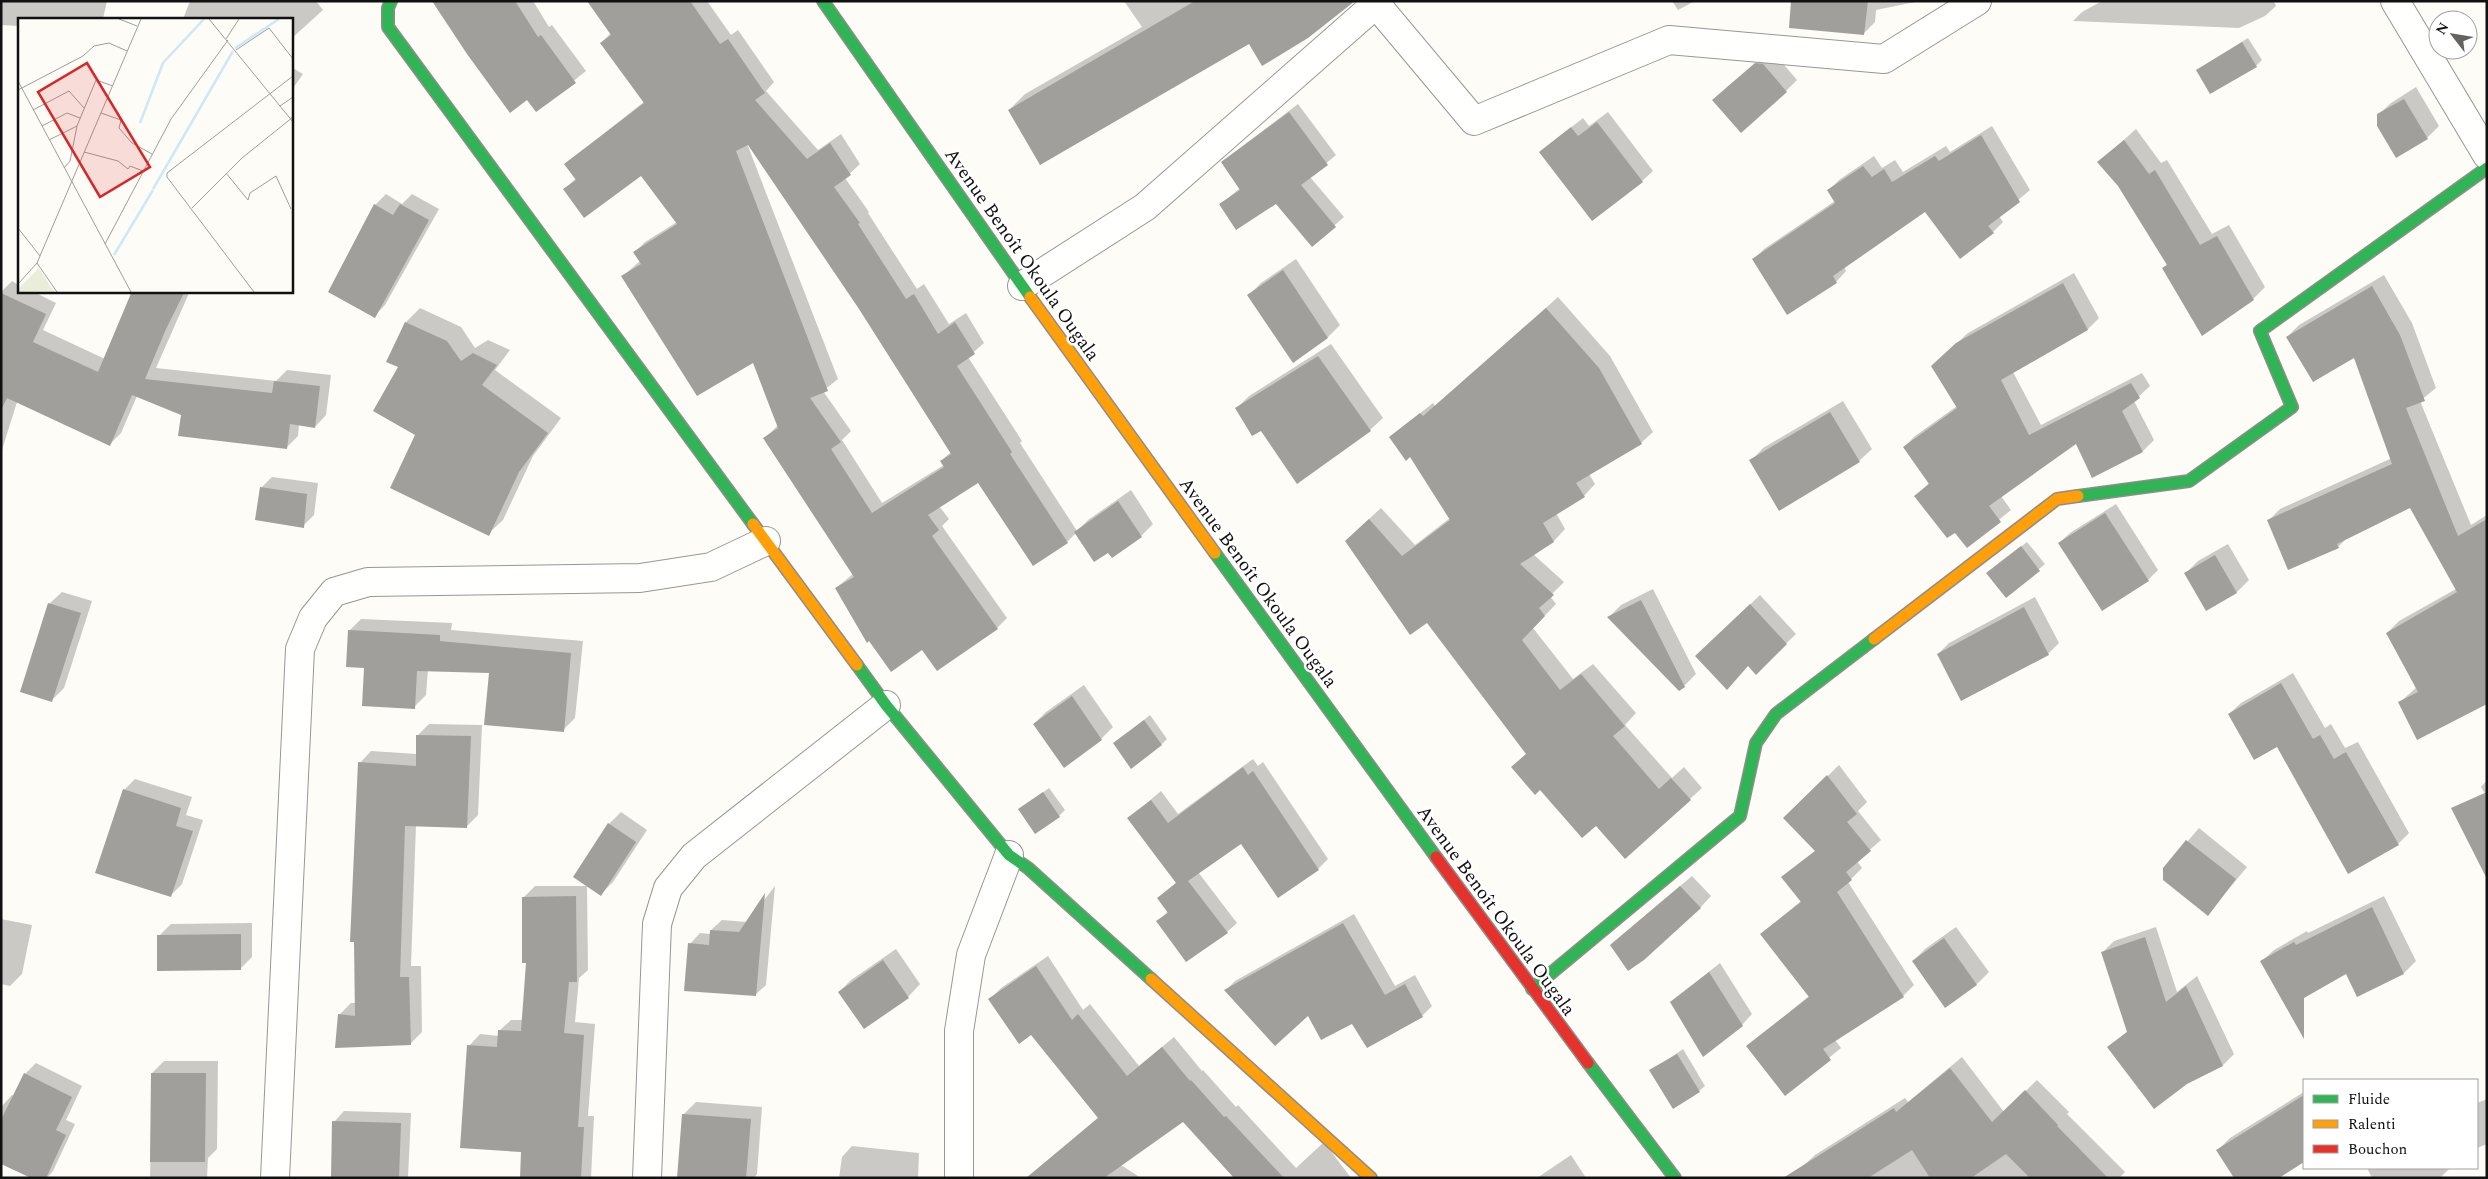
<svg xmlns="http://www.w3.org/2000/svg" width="2488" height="1179" font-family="Spectral,serif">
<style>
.shadow{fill:#0003;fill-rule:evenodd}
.building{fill:#a19f9c;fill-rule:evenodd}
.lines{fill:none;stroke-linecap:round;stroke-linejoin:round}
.street-casing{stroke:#979795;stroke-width:30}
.fast-casing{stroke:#8e8d8b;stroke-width:14}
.slow-casing{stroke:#8e8d8b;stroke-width:14}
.jam-casing{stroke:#8e8d8b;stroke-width:14}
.street{stroke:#fffffe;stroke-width:28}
.fast{stroke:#30b455;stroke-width:11}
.slow{stroke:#ff9f0a;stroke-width:11}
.jam{stroke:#e5322d;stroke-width:11}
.labels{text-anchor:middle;stroke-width:5;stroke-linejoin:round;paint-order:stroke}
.street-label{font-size:19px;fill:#111;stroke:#fff}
.inset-river{fill:none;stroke:#cde8f7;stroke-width:2.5}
.inset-road{fill:none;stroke:#9f9e9b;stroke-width:1}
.view{fill:#d62828;fill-opacity:0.15;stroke:#d62828;stroke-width:2.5}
.inset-edge{fill:none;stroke:#111;stroke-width:2.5}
</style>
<rect width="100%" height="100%" fill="#fdfcf7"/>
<g class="shadow">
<path d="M1,1H107L103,19H19V26L1,25Z"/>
<path d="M190,1H316L323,10L291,39V19H183Z"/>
<path d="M445,1H533L549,27L552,25L586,71L537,110Z"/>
<path d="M598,1H707L731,35L738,30L774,82L766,91L818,150L841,134L860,164L845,178L869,212L868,213L917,289L924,284L949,324L966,313L984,343L968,357L1022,441L1020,443L1077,531L1088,520L1131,490L1153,524L1141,536L1112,556L1108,551L1076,533L1067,542L1033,564L978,482L939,506L949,519L942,526L1007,618L997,628L922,648L836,588L853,574L765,438L778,425L753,361L623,276L640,261L635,252L645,242L677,222L641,174L564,190L576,178L566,164L645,101L601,43L611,33ZM746,141L860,309L951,452L941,461L944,465L882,503L842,440L851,431L823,391L838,379Z"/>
<path d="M1124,1H1353L1249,42L1009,110L1025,94L1142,27Z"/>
<path d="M1672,1H1695L1678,10Z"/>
<path d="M1793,1H1920L1876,10L1875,22L1864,33Z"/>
<path d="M2102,1H2274L2276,6L2265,16L2239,28L2073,21L2082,12Z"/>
<path d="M2248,38L2262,60L2256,66L2197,70Z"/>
<path d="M1768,53H1774L1797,80L1786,91L1725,89Z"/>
<path d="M291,67L303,74L291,91Z"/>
<path d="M2416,87L2439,126L2427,138L2378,115L2391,103Z"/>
<path d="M1298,104L1336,155L1310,177L1344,217L1312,245L1276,202L1221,204L1240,188L1222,162Z"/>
<path d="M1608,112L1653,171L1642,181L1540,152L1583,118L1589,126Z"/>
<path d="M1992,126L2030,190L1999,216L2003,222L1993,232L1926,210L1844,267L1846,271L1836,282L1753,260L1764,249L1835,201L1828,191L1839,180L1874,156L1882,168L1895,160L1903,172L1946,146L1950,152Z"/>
<path d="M2136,129L2161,163L2167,160L2212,234L2229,225L2265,287L2253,299L2202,335L2164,268L2168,263L2119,185L2099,162Z"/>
<path d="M386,194L402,204L412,194L439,209L385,305L374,316L375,205Z"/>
<path d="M1296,259L1340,325L1328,337L1294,361L1249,295L1261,283Z"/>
<path d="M2074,273L2099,318L2088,329L2013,372L2041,425L2142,373L2150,386L2134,401L2154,440L2143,451L2093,476L2076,443L2001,496L2011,510L1967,546L1955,531L1916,496L1930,482L1904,447L1915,436L1957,406L1944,355L1968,333Z"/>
<path d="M2384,275L2412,323L2436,388L2420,401L2471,525L2487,515V703L2400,702L2417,687L2387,633L2399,621L2456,589L2410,507L2348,537L2338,547L2268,521L2280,509L2392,458L2355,356L2287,337L2299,325Z"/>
<path d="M12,281L19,285V291H32L56,303L43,330L105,359L136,291H190L156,368L276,381L287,370L331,375L326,415L315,427L299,424L298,436L286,448L182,414L137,396L121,433L110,444L17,402L1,453V292Z"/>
<path d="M1558,297L1610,356L1653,432L1641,443L1589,474L1595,484L1584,496L1556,513L1565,529L1554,541L1533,554L1564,582L1550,596L1556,604L1533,628L1573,679L1593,664L1636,713L1625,725L1672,778L1684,767L1702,788L1690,799L1596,824L1513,767L1527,753L1358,529L1381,508L1415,545L1450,518L1411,455L1390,437L1433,403L1435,406Z"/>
<path d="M420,308L461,327L475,348L488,340L510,350L495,370L561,418L533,456L503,520L488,534L417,434L400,367L406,322Z"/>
<path d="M1331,344L1383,418L1370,430L1261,429L1237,408L1249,396Z"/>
<path d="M1843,401L1872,449L1859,461L1780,509L1751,461L1763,448Z"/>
<path d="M272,477L318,483L314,515L303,526L261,488Z"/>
<path d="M2116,504L2158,570L2148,580L2059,543L2070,533Z"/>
<path d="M2027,542L2045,564L2007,596L1994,567Z"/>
<path d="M2228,544L2249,580L2237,592L2207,610L2186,573L2198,561Z"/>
<path d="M1653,589L1696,674L1684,686L1609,617L1621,605Z"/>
<path d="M62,592L92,601L64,688L52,700L49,604Z"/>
<path d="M1760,595L1796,634L1756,673L1749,665L1697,656Z"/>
<path d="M2035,597L2059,643L2048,654H1938L1949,643Z"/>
<path d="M361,619L452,623L451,630L583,641L575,718L563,730L490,672L428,670L426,695L414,707L366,667L349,631Z"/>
<path d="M2293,673L2325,728L2331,724L2345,748L2358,742L2409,833L2398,844L2277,745L2229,714L2241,703Z"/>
<path d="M1084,685L1113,727L1101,739L1034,724L1046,712Z"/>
<path d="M1150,715L1167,739L1161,745L1114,744Z"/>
<path d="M429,724L482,725L478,815L466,827L416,825L411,966H421L422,1032L410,1044L339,1015L351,1003H356L360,763L371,751L417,754V736Z"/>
<path d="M1253,759L1258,766L1263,762L1328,859L1318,869L1278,897L1241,842L1198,872L1237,923L1227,932L1157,922L1168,911L1159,898L1177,882L1129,818L1161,791L1178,814Z"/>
<path d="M1839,765L1867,802L1858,811L1881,840L1857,861L1862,868L1848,882L1914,985L1903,996L1835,1040L1841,1048L1785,1094L1748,1046L1809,996L1761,934L1801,901L1783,877L1816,850L1785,818Z"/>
<path d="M135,779L192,797L186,815L203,820L182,884L170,896L124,790Z"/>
<path d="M2487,780V797L2481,787Z"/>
<path d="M1049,788L1065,810L1059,816L1020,809Z"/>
<path d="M621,812L647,830L613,882L601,894L609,824Z"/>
<path d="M2199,828L2247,867L2208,914L2164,869Z"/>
<path d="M1692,876L1711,896L1700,908L1611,945Z"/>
<path d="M535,886H587L588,970L579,978L575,1022L595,1024L588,1116H594L591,1178H521L522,1151L469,1046L480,1034L499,1036V1031L511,1020H523L527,962L523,898Z"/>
<path d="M775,886L766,985L755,995L690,944L700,933L711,934V930L722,920L747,922Z"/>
<path d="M2384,896L2416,961L2404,973L2358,996L2346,972L2261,962L2274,950L2307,931L2308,933Z"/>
<path d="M1354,914L1395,986L1415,975L1432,1006L1422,1016L1353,1022L1309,1013L1225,991L1235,981Z"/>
<path d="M1,919L32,925L22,974L10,986L1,984Z"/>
<path d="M252,923V957L240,969L159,936L171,924Z"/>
<path d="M1956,927L1989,972L1977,984L1946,1006L1913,961L1925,949Z"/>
<path d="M2156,927L2177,992L2197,976L2234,1054L2223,1065L2186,1083L2109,1048L2128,1031L2103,952L2114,941Z"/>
<path d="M896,949L920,984L908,997L864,1028L839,992L851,980Z"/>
<path d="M1048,956L1083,1010L1090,1004L1139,1066L1174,1037L1202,1071L1203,1070L1236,1107L1238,1105L1296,1168L1324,1142L1351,1178H1236L1183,1120L1121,1165L1141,1178H1059L1046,1162L1099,1117L1032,1033L990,999L1001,988Z"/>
<path d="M1720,963L1752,1014L1742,1025L1671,1002Z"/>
<path d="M1683,1049L1705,1086L1699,1091L1651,1071Z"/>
<path d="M1962,1057L2004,1112L2037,1080L2069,1112L2067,1114L2125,1172L2119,1178H1810L1803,1166L1815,1155L1905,1098L1908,1102Z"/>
<path d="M164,1061H218L217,1149L208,1158L207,1178H150L152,1073Z"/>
<path d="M36,1063L82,1086L66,1120L75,1124L53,1171L47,1178H34L1,1163V1107L12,1095L14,1096L25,1074Z"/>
<path d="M2304,1092V1160L2276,1178L2218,1150L2230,1138Z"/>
<path d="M2487,1099V1144L2477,1148V1103Z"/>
<path d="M696,1102L762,1107L757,1174L754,1178H678L684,1114Z"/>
<path d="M344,1111L411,1113L408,1178H332L334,1122Z"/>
<path d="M852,1146L919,1153L918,1178H839L842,1157Z"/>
<path d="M1571,1155L1586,1178H1537Z"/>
<path d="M2367,1168H2450L2440,1178H2372Z"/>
</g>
<g class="building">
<path d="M432,1H515L538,37L541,35L576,83L536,112L527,100L510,113L467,54Z"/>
<path d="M587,1H690L720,44L728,39L765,93L755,100L807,159L830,143L851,175L834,187L860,223L858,224L906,299L914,294L938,334L955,322L975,354L957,366L1012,452L1010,454L1068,543L1033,566L978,483L928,515L939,530L932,536L998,629L937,671L922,650L891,672L869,641L867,643L835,588L854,577L763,438L778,428L753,363L697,396L621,276L641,264L633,252L677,224L641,176L584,218L563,189L576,180L564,164L644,103L600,43L611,35ZM748,145L859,309L951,454L940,461L944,467L872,513L831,449L841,442L810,398L828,391L736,151Z"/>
<path d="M1195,1H1355L1308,38L1262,66L1249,44L1040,165L1008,110Z"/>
<path d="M1791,1H1868L1864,35L1789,28Z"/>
<path d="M2242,42L2257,67L2210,94L2196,70Z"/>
<path d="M1755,63L1763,64L1787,92L1741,133L1712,100Z"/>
<path d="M2404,99L2428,139L2396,158L2377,126V114Z"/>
<path d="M1289,112L1328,165L1301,185L1336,227L1312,247L1276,204L1236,230L1219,204L1240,190L1221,162Z"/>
<path d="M1597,122L1643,182L1592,221L1539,152L1571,127L1578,136Z"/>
<path d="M1981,135L2020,202L1988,226L1994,233L1960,259L1925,212L1833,276L1837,283L1787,315L1752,259L1835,203L1827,190L1863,166L1872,177L1884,169L1892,182L1935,156L1939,161Z"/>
<path d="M2124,140L2149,174L2155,170L2200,245L2217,236L2254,300L2202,336L2162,268L2167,265L2118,186L2097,162Z"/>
<path d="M374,204L393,215L400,204L429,220L375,318L328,292Z"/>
<path d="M1283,270L1328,338L1293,363L1247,295Z"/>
<path d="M2063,283L2088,330L2001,380L2029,435L2131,383L2140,398L2122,411L2143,452L2092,478L2076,444L1989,506L2001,522L1967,548L1955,533L1947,538L1914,496L1929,484L1903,447L1957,408L1931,366L1956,343Z"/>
<path d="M2372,286L2400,335L2425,401L2406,408L2458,536L2487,519V704L2417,740L2398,702L2418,692L2386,633L2457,592L2410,508L2337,544L2339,548L2288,570L2267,520L2392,464L2354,358L2313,382L2286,337Z"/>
<path d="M132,291H185L166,329L145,379L272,393L274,381L320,386L315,428L290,424L287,449L178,436L181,415L132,395L110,446L7,398L1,410V293L46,314L33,342L98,372Z"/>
<path d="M1546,308L1599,368L1642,444L1576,483L1585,497L1543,523L1554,542L1520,564L1554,595L1539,608L1545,616L1522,640L1560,690L1581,674L1625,726L1613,736L1659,789L1671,778L1691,800L1625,859L1596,826L1582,838L1540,790L1535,795L1511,767L1526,754L1427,623L1410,635L1345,541L1369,519L1402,556L1450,520L1410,457L1406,461L1389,437L1420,413L1423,416Z"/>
<path d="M405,322L447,341L461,361L473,353L497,365L482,385L548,433L519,472L489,536L390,488L415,435L373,411L398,367L386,362Z"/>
<path d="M1318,356L1371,431L1297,484L1261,431L1252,436L1235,408Z"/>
<path d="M1830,412L1860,462L1779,511L1749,460Z"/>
<path d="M260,487L307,494L304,528L255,520Z"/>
<path d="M1118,501L1142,537L1112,558L1108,553L1094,562L1074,532Z"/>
<path d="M2105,513L2149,581L2102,611L2058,543Z"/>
<path d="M2021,546L2040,571L2006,598L1986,573Z"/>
<path d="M2215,555L2237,593L2206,611L2184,573Z"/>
<path d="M1641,600L1685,687L1679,691L1607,617Z"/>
<path d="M48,603L81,613L52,702L20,692Z"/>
<path d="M1750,604L1787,644L1756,675L1748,666L1727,690L1695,656Z"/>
<path d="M2024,607L2049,655L1961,701L1937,654Z"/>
<path d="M348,630L440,635V641L571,653L564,732L484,725L489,673L417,671L415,709L362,706L364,668L346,667Z"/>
<path d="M2281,683L2313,739L2320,735L2334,759L2346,752L2399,845L2348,874L2277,747L2254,760L2228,714Z"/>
<path d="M1072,696L1102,740L1064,768L1033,724Z"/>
<path d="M1144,720L1162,745L1131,769L1113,743Z"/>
<path d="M416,735L471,736L467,828L405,826L400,977H409L411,1045L335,1048L338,1014L355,1016L354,942H350L358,762L416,766Z"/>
<path d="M1243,767L1248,775L1253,771L1319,870L1278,898L1241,844L1188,881L1228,933L1186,962L1156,921L1168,913L1157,898L1176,883L1127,818L1151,800L1168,823Z"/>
<path d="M1827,775L1857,814L1847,822L1871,851L1846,872L1852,880L1837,892L1904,997L1823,1049L1831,1060L1785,1096L1746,1046L1809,997L1760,934L1801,902L1781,877L1815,851L1783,818Z"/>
<path d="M123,789L181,808L176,826L193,831L171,897L95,873Z"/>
<path d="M1043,792L1060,817L1035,834L1018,809Z"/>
<path d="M2487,792V879L2451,808Z"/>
<path d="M608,823L636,842L601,896L573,877Z"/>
<path d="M2186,840L2236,879L2208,916L2163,880V868Z"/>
<path d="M1680,886L1701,908L1644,960L1628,971L1610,945Z"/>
<path d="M765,893L756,996L684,991L688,943L709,945L710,930L739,932Z"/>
<path d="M576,896L577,982H569L564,1033L584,1035L578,1127H584L581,1178H520L521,1152L460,1148L467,1045L497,1047L498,1030L521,1031L526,963H522V897Z"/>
<path d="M2372,907L2404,974L2357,997L2346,974L2304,998V1039L2260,961L2294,942L2296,945Z"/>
<path d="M1343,923L1385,995L1405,984L1423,1017L1367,1048L1352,1024L1321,1040L1308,1016L1275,1046L1224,990Z"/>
<path d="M241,934V970L157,971V935Z"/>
<path d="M2145,937L2166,1002L2186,986L2223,1066L2187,1084L2154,1109L2107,1047L2127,1032L2101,952Z"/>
<path d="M1944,938L1977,985L1945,1008L1912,961Z"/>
<path d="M883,960L909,998L864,1029L838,992Z"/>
<path d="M1036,966L1072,1020L1078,1014L1127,1076L1162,1047L1190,1081L1191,1080L1224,1117L1226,1116L1284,1178H1234L1183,1122L1104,1178H1026L1098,1118L1031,1035L1019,1044L988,999Z"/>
<path d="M1709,972L1743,1026L1703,1057L1670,1002Z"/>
<path d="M1677,1054L1700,1092L1673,1109L1649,1070Z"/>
<path d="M1950,1068L1992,1122L2025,1090L2058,1125L2057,1126L2108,1178H2030L2006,1154L1971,1178H1930L1912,1150L1868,1178H1783L1894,1108L1896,1112Z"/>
<path d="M24,1073L72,1097L56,1130L66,1135L46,1178H31L1,1164V1120Z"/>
<path d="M151,1073H206L205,1162H150Z"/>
<path d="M2304,1095V1162L2279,1178H2234L2216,1150Z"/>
<path d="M682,1114L751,1119L746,1178H677Z"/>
<path d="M332,1121L401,1123L399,1178H331Z"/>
</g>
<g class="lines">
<defs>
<g id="street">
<path d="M2395,1L2487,155"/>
<path d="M1022,286L1145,207L1376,4L1474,121L1669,40L1884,59L1977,1"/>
<path d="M275,1178L300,649L313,618L334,592L368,582L640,578L711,567L766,541"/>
<path d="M647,1178L657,924L668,888L694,856L886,705"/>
<path d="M959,1178V1031L971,955L1009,855"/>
</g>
<g id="fast">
<path d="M391,1L388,8V27L753,524"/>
<path d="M823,1L1030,297"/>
<path d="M2078,496L2189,481L2292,407L2260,331L2487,168"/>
<path d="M1215,553L1436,857"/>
<path d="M857,665L886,705L1009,855L1028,868L1151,979"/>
<path d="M1532,989L1740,816L1756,743L1776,714L1874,639"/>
<path d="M1588,1063L1675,1178"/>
</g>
<g id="slow">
<path d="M1030,297L1215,553"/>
<path d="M753,524L857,665"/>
<path d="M1874,639L2057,499L2078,496"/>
<path d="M1151,979L1371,1178"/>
</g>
<path id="jam" d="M1436,857L1588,1063"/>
</defs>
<use href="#street" class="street-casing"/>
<use href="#fast" class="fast-casing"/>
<use href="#slow" class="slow-casing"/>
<use href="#jam" class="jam-casing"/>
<use href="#street" class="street"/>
<use href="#fast" class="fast"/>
<use href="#slow" class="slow"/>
<use href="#jam" class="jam"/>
</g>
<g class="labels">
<g class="street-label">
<text transform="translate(1023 254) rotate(55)" y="7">Avenue Benoît Okoula Ougala</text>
<text transform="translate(1259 582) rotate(54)" y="7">Avenue Benoît Okoula Ougala</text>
<text transform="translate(1497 910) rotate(54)" y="7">Avenue Benoît Okoula Ougala</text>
</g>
</g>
<g transform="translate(18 18)">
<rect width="275" height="275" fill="#fdfcf7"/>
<path d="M21,250L36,274H0V271Z" fill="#e9eedb"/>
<path class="inset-river" d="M217,30L261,1M122,105L145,45L186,1M135,171L215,33M96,237L135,172"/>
<path class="inset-road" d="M101,1L119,8M191,1L275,104M208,21L221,1M218,32L251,10L275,41M0,63L113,274M0,72L65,38L76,28L91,25L109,33M262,88L275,79M15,92L51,73L66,90M83,95L103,102L101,110L114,125L134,136M24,108L49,95L62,100M31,122L59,108M66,134L100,143L110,151L112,148L125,153M46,150L52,143L59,108L78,62L95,68M208,155L230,182L232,175L258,158L273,191M174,190L224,140L275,99M0,210L22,238M87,226L153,101L210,22M19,245L39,274M0,266L19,245L123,1M236,274L149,159V155L275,58"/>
<path class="view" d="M69,45L132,149L82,179L20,74Z"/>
<rect width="275" height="275" class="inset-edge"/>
</g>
<rect width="2488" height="1179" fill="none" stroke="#111111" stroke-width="5"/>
<rect x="2303" y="1079" width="175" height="90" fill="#ffffff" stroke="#a0a0a0"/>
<rect x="2313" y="1095" width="25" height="8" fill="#30b455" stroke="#a0a0a0"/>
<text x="2348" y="1104" font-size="15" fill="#111111">Fluide</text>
<rect x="2313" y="1120" width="25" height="8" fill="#ff9f0a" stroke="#a0a0a0"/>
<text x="2348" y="1129" font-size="15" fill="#111111">Ralenti</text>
<rect x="2313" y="1145" width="25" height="8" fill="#e5322d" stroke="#a0a0a0"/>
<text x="2348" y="1154" font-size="15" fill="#111111">Bouchon</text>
<g transform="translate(2453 35) rotate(301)"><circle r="24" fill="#ffffff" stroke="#a0a0a0"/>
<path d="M0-4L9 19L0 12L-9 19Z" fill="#646362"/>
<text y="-8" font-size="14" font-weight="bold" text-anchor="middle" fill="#111111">N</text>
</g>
</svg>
